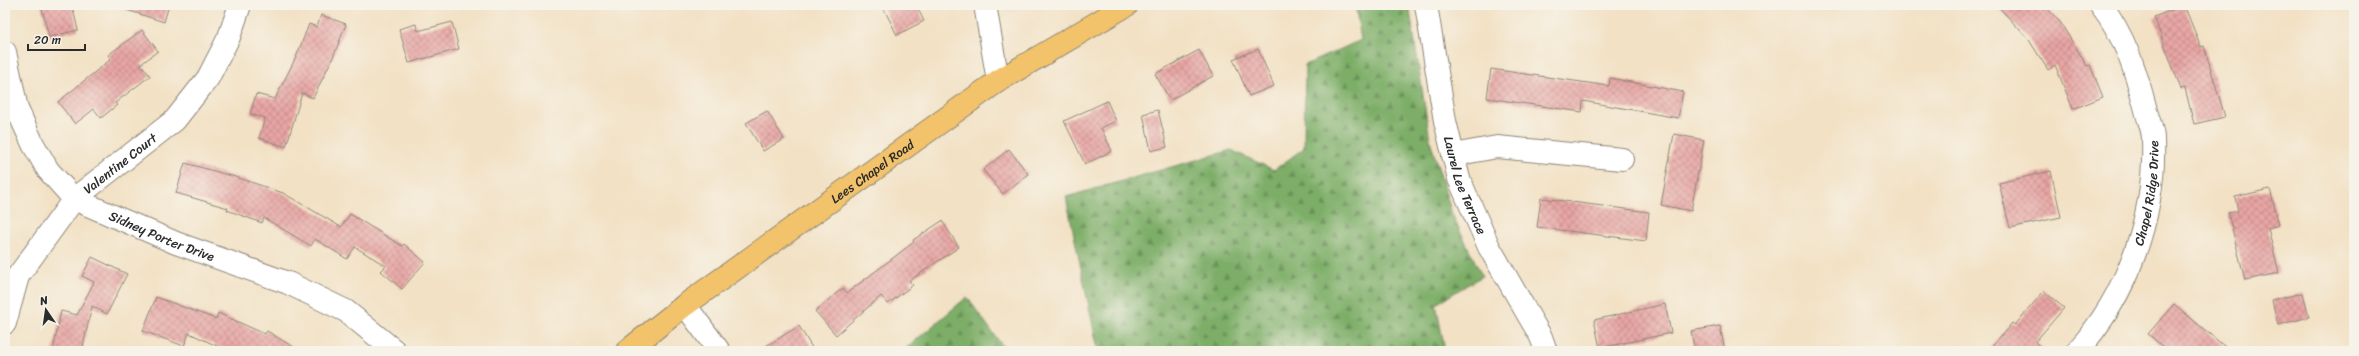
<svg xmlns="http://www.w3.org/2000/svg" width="2359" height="356" font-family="Sriracha,sans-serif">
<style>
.forest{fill:url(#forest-firs);stroke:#546c4a}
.building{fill:url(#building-cross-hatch)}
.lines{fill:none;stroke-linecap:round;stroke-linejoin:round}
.minor-casing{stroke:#8e8678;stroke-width:24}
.major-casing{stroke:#8e8678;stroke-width:24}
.minor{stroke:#fff;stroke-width:22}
.major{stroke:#f2c36a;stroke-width:22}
.labels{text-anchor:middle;stroke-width:3;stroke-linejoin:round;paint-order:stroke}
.street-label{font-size:13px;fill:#2b2b2b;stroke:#f7f3e8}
</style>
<defs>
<pattern id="forest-firs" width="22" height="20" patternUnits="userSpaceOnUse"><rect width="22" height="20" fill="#7dae68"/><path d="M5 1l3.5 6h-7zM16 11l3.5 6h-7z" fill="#678e56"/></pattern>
<pattern id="building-cross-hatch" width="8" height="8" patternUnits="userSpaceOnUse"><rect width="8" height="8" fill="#e8a6a4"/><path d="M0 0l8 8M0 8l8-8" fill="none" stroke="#bc8786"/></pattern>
</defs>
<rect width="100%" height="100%" fill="#f7f3e8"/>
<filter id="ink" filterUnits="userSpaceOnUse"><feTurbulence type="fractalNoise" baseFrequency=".025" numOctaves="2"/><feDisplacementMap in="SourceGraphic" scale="8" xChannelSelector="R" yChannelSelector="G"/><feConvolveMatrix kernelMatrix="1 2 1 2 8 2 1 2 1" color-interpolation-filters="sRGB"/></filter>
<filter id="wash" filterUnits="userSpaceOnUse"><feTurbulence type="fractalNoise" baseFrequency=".012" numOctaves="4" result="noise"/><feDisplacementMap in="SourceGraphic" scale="16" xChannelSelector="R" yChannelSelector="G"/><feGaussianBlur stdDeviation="0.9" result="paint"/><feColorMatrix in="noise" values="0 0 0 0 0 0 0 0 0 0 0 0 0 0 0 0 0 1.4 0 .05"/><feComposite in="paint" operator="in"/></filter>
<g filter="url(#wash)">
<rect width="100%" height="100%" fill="#f2e1c4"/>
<g class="forest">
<path d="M1355,5H1409L1430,140L1452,214L1482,276L1436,304L1445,351H1094L1098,350L1066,197L1231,150L1274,170L1304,148L1305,65L1361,40Z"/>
<path d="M967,297L1006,351H903Z"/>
</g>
<g id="blocks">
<g class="building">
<path d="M41,5H72L78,30L49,37Z"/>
<path d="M121,5H169L164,22L121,8Z"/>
<path d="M882,5H916L924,21L897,35Z"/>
<path d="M1997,5H2044L2060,22L2087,66L2090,65L2103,97L2073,109L2055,65L2048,70L2029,40Z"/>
<path d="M2184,5L2201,47L2204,46L2225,117L2194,124L2185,88L2181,89L2154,17Z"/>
<path d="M321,15L346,24L334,55L313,98L302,93L286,147L259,138L265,118L250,114L256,94L275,99L297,55L309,24L317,27Z"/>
<path d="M452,22L459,49L409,63L399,29L416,24L418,31Z"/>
<path d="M142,30L158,51L141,64L150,76L115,103L117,105L101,118L94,109L75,124L58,102L111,59L108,55Z"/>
<path d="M1258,49L1274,86L1249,96L1233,59Z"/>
<path d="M1199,50L1213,76L1170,100L1155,74Z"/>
<path d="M1491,69L1609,86L1610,78L1683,92L1678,118L1583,101L1582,112L1487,98Z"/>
<path d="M1107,101L1116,121L1101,128L1112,151L1085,164L1064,121Z"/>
<path d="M1158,110L1167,147L1151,151L1143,114Z"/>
<path d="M767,111L784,139L763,151L746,123Z"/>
<path d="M1674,134L1704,140L1691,211L1661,205Z"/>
<path d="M1009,149L1028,174L1003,194L983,170Z"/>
<path d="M185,163L239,178L283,193L341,227L350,214L402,246L404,244L425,262L402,289L381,271L386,266L355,247L347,259L315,239L311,246L264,218L262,223L227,210L228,208L176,193Z"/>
<path d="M2051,171L2061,217L2010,228L1999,183Z"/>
<path d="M2270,189L2279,225L2268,228L2279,273L2245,280L2228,213L2238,211L2235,197Z"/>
<path d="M1541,198L1649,212L1646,241L1537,227Z"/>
<path d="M942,221L959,247L909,281L913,285L888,304L881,296L836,335L815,311L843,288L847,293L914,242L913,240Z"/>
<path d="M92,257L127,274L107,314L92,306L82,351H53L61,311L77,315L94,282L82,276Z"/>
<path d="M2044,291L2064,308L2035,342L2045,351H1988L2012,323L2015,325Z"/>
<path d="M2303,293L2309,317L2278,325L2272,300Z"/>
<path d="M156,297L216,319L218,313L265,334L267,331L300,351H228L189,333L184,346L143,331Z"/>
<path d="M1665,304L1671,333L1600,348L1594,320Z"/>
<path d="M2174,304L2230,351H2168L2148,334Z"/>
<path d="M799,326L814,351H758Z"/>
<path d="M1720,326L1725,351H1695L1691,331Z"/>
</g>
</g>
</g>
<g filter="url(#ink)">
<use href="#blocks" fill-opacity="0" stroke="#8e8678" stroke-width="1"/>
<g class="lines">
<defs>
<g id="minor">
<path d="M985,5L998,81"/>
<path id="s1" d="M1426,5L1445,121L1459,179L1489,247L1541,337L1546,351"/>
<path id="s2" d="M5,52L17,109L33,144L48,170L74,199L176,243L288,283L346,311L395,351"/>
<path d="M1453,155L1497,147L1622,159"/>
<path d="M685,305L719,351"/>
<path id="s3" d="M5,323L18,276L74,199L175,120L208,78L229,37L240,5"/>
<path id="s4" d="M2077,351C2128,295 2156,214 2153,139C2153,130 2148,119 2146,110C2136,72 2125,36 2101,5"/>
</g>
<g id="major">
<path id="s5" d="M627,351L685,305L998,81L1127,5"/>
</g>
</defs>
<use href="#minor" class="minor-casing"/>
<use href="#major" class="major-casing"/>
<use href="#minor" class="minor"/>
<use href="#major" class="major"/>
</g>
</g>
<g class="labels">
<g class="street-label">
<text dy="5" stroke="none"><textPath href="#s3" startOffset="202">Valentine Court</textPath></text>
<text dy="5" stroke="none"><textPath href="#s5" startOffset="304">Lees Chapel Road</textPath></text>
<text dy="5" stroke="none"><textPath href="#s1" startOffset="185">Laurel Lee Terrace</textPath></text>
<text dy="5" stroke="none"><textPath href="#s4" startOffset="176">Chapel Ridge Drive</textPath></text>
<text dy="5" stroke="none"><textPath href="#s2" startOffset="261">Sidney Porter Drive</textPath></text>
</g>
</g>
<rect width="2359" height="356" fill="none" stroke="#f7f3e8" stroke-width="20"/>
<g transform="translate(46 310) rotate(347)" stroke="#f7f3e8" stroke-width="3" paint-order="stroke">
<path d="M0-3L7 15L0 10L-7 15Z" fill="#2b2b2b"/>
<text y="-6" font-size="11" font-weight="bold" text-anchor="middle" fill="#2b2b2b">N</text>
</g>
<path d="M28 44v6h57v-6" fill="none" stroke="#2b2b2b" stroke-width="2"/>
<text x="34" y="44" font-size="12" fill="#2b2b2b" stroke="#f7f3e8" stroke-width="3" paint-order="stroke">20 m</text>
</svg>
